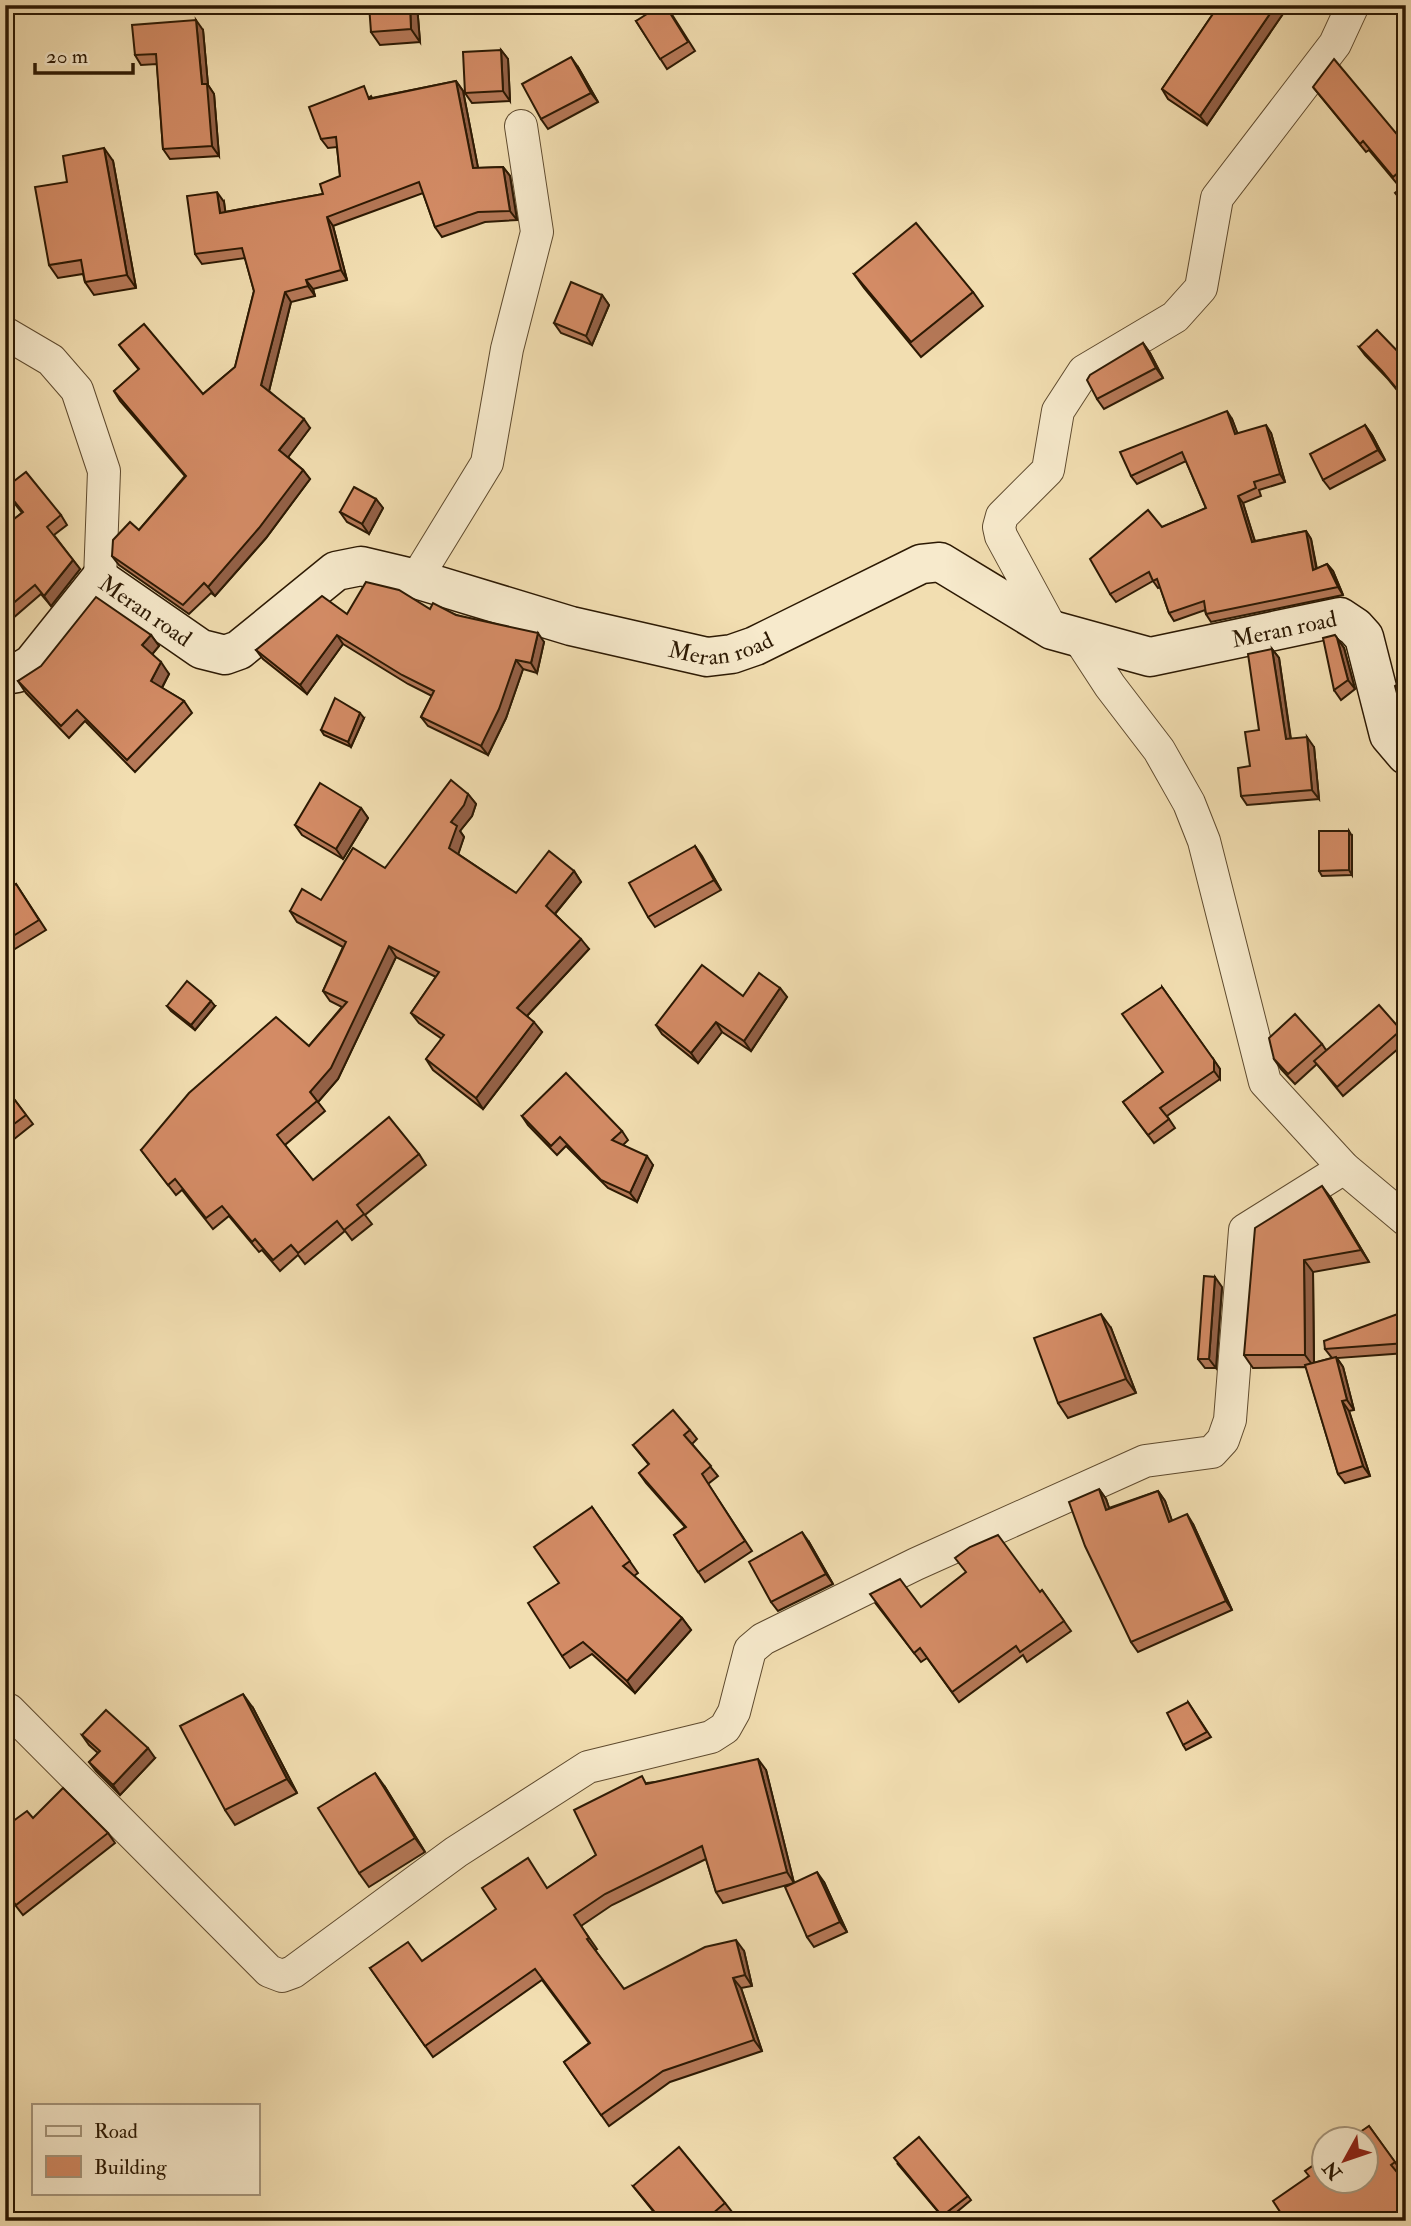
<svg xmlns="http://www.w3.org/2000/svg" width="1411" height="2226" font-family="'IM FELL Double Pica',serif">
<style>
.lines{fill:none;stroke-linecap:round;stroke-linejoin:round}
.street-casing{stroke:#5e4a2e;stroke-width:34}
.secondary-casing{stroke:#2c1903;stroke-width:41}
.street{stroke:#f7eacc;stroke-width:32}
.secondary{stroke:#f7eacc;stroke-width:38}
.wall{fill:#b57857;stroke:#2c1903;stroke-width:2}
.shaded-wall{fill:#946147;stroke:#2c1903;stroke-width:2}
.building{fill:#d38b65;stroke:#2c1903;stroke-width:2}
.labels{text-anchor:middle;stroke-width:5;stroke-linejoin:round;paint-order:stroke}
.street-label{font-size:23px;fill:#2c1903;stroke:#f7eacc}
</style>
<rect width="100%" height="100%" fill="#f2deb1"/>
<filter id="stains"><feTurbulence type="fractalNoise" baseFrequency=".00286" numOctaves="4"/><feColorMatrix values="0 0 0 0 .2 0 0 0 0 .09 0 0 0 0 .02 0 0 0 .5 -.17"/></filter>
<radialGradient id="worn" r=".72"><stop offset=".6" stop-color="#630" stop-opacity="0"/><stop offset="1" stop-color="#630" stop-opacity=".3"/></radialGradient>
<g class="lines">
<defs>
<g id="street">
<path d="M5,333L51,360L77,390L104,471L100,579"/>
<path d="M416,579L487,463L507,349L537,232L521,126"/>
<path d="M1052,630L1001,536L999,527L1002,516L1048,470L1058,411L1084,371L1175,317L1201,288L1217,198L1335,44L1353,5"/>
<path d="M1078,637L1110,686L1159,750L1189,803L1204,841L1265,1082L1344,1168L1406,1220"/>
<path d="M9,1710L269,1971L282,1976L293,1972L456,1852L588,1767L711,1737L725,1728L734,1712L750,1650L763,1639L916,1564L1145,1461L1212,1452L1223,1440L1230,1420L1245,1230L1344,1168"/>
</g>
<g id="secondary">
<path id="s1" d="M5,675L17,673L32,664L100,579L201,649L225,655L239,650L336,571L361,566L416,579L571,626L707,657L732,654L755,646L921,564L940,562L1052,630L1150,657L1340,617L1355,627L1364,637L1389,735L1406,755"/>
</g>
</defs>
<use href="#street" class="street-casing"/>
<use href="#secondary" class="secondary-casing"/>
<use href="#street" class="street"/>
<use href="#secondary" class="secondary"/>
</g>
<g class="wall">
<path d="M417,5L420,42L380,45L371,32Z"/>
<path d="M1219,5H1289L1207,125L1168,99L1162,89Z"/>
<path d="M671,13L695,51L667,69L636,21Z"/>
<path d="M203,30L208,85L214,94L219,156L170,159L163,149L157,64L141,65L135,55Z"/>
<path d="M501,50L508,59L510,101L472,103L465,93Z"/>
<path d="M578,67L598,102L548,129L541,119Z"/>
<path d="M456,81L463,91L478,168L503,167L510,176L517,220L485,222L442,237L435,227L423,193L333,226L347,280L313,289L315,296L291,302L269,391L310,428L288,457L303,470L310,479L266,538L215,596L211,593L189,614L119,565L112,556L139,530L185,476L120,401L114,391L139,370L119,345L203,394L235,367L254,291L245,258L202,264L195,254L224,202L225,212L323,194L340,176L337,147L328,148L321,139L371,96L372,98Z"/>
<path d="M1313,87L1406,145V179L1398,185L1369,150L1366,152Z"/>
<path d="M113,161L136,288L94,295L85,282L83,274L58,278L49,265L67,182Z"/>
<path d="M854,274L973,292L983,306L921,357L864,288Z"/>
<path d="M602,295L609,305L592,345L561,333L554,323Z"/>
<path d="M1143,343L1150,353L1163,378L1104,409L1097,399Z"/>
<path d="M1359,347L1406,360V401L1388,379L1365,355Z"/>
<path d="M1232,419L1237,433H1271L1285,482L1259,490L1261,496L1243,503L1255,541L1306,531L1311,539L1317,569L1327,564L1333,571L1343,595L1211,622L1206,614L1205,610L1174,621L1169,613L1160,587L1158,588L1153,581L1116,602L1110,594L1162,527L1206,508L1186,461L1137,484L1131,476Z"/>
<path d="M1365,425L1372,435L1385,460L1330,489L1323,480Z"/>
<path d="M5,491L61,515L67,525L54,535L80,569L51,606L41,594L5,625V526L22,513Z"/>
<path d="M376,499L383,508L369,534L347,522L340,512Z"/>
<path d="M430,609L456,615L544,642L537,673L523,669L506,718L488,755L428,726L421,717L432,696L408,684L343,644L307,694L263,659L256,650L347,614Z"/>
<path d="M151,635L159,646L152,654L169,674L162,688L184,701L192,713L135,772L85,721L69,738L26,693L18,681Z"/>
<path d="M1337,638L1344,648L1355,689L1341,700L1334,690Z"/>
<path d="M1272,649L1279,658L1291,739L1314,747L1319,799L1247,805L1241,796L1250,766L1259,730Z"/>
<path d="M364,718L351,747L324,735L321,730Z"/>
<path d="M468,794L476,804L472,816L460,831L464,837L458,854L516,893L574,871L581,882L555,914L589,949L527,1016L542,1032L483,1109L433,1070L426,1059L442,1039L419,1023L411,1013L436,977L396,957L338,1079L318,1102L325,1111L285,1145L313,1180L419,1154L426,1165L365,1215L372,1224L352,1240L345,1231L305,1264L298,1255L280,1271L262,1250L259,1252L229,1216L213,1229L182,1190L176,1195L141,1150L309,1046L342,1007L330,1001L323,991L343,947L297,922L290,911L321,900L385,868Z"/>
<path d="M361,808L368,818L343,859L302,835L295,825Z"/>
<path d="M1352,836V875L1322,876L1319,871Z"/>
<path d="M695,846L721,890L655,927L648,917Z"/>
<path d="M5,883L9,888L16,884L46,930L5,955Z"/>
<path d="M1162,987L1220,1069V1079L1167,1116L1175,1128L1154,1143L1123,1102L1163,1072Z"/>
<path d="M780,988L787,997L751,1051L722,1032L698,1063L662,1034L656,1025L743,996Z"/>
<path d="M167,1006H215L195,1030L171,1011Z"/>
<path d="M1401,1030L1406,1037V1042L1343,1096L1317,1064L1295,1084L1281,1069L1274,1059L1322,1044L1326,1050Z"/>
<path d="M5,1087L33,1124L13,1140L10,1137L5,1140Z"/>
<path d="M522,1116L622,1131L628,1140L623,1145L653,1165L637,1202L608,1188L566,1146L557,1155L528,1125Z"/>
<path d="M1331,1198L1369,1262L1313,1272L1314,1363L1332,1358L1325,1349L1406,1311V1353L1337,1358L1343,1367L1354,1410L1349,1411L1370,1476L1345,1483L1338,1474L1306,1367L1253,1368L1244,1355Z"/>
<path d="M1222,1287L1216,1368H1205L1198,1359Z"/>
<path d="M1111,1328L1136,1393L1068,1418L1058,1403Z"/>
<path d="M690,1430L697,1439L692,1444L718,1476L708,1484L752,1551L705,1582L674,1535L685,1527L646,1483L639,1473L649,1465L633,1445Z"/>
<path d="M1099,1489L1106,1499L1109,1508L1158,1491L1165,1501L1172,1521L1193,1524L1232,1610L1138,1652L1131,1642Z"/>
<path d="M592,1507L638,1573L634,1576L682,1618L691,1630L635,1693L592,1654L570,1668L562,1656L559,1583Z"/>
<path d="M809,1542L833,1584L778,1611L771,1602Z"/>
<path d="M1042,1590L1071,1631L1027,1662L1023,1655L959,1702L927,1658L921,1662L876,1604L921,1607L1040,1592Z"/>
<path d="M1188,1702L1211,1737L1186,1750L1183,1745Z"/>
<path d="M253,1708L297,1793L235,1825L225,1810Z"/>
<path d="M82,1735L155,1758L120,1795L96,1771L89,1762L98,1753L89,1745Z"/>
<path d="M766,1770L794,1883L824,1882L847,1932L814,1947L807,1937L794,1883L723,1903L716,1892L706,1859L612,1905L581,1926L597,1949L595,1950L624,1989L744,1951L752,1986L741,1988L762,2051L670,2082L609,2126L564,2062L589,2043L542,1980L433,2057L370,1968L422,1961L548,1888L596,1855L647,1783Z"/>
<path d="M385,1787L425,1852L369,1887L359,1873Z"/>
<path d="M33,1818L108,1833L115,1843L23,1915L5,1892V1827Z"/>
<path d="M1369,2126L1402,2172L1399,2174L1309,2176Z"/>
<path d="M897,2163L968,2196L971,2200L946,2221Z"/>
<path d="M633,2186L725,2203L732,2212L722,2221H661Z"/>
</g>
<g class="shaded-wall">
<path d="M410,5H417L420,42L411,29Z"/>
<path d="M1276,5H1289L1207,125L1200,116Z"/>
<path d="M196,20L203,30L208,85L214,94L219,156L212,146L202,84Z"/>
<path d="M501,50L508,59L510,101L503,91Z"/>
<path d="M571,57L578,67L598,102L591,93Z"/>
<path d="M456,81L463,91L480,178L473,168Z"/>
<path d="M104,148L113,161L136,288L127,275Z"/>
<path d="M503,167L510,176L517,220L510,211Z"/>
<path d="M217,192L224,202L227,223L220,213Z"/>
<path d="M327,217L333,226L347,280L341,270Z"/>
<path d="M306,280L313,289L315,296L308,286Z"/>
<path d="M285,292L291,302L268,395L261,385Z"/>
<path d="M602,295L609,305L592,345L586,336Z"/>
<path d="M1143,343L1150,353L1163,378L1156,368Z"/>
<path d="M1227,411L1232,419L1241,442L1235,434Z"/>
<path d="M304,419L310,428L286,460L279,450Z"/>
<path d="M1266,425L1271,433L1285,482L1280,474Z"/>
<path d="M1365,425L1372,435L1385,460L1378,450Z"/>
<path d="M303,470L310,479L266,538L215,596L208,587Z"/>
<path d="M1238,496L1243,503L1257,549L1252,542Z"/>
<path d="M376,499L383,508L369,534L362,524Z"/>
<path d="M1306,531L1311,539L1318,578L1313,570Z"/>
<path d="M73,560L80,569L51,606L44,596Z"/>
<path d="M1327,564L1333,571L1343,595L1338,587Z"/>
<path d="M538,633L544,642L537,673L531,663Z"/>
<path d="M151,635L159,646L150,657L142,645Z"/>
<path d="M337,635L343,644L307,694L300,685Z"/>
<path d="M1337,638L1344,648L1355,689L1348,680Z"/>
<path d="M1272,649L1279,658L1292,749L1286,739Z"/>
<path d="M516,660L523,669L506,718L488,755L481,746Z"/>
<path d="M161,662L169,674L159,693L151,681Z"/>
<path d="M5,690L10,696L5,720Z"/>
<path d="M360,713L364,718L351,747L348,742Z"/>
<path d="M1307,737L1314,747L1319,799L1312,790Z"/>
<path d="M468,794L476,804L472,816L460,831L464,837L457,858L449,848L451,822Z"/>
<path d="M361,808L368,818L343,859L336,849Z"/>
<path d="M1349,831L1352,836V875L1349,870Z"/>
<path d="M695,846L702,856L721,890L714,880Z"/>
<path d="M574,871L581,882L553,916L546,906Z"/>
<path d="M581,939L589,949L524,1019L517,1008Z"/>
<path d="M389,946L396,957L338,1079L318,1102L310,1092Z"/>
<path d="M780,988L787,997L751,1051L744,1041Z"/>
<path d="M211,1001L215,1006L195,1030L191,1025Z"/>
<path d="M534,1022L542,1032L483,1109L476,1098Z"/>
<path d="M716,1022L722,1032L698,1063L691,1053Z"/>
<path d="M1214,1060L1220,1069V1079L1214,1071Z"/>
<path d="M647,1156L653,1165L637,1202L630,1193Z"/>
<path d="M1322,1186L1331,1198L1369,1262L1361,1250Z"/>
<path d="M1304,1260L1313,1272L1314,1367L1305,1355Z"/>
<path d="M1215,1277L1222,1287L1216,1368L1209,1359Z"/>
<path d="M1101,1314L1111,1328L1136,1393L1126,1379Z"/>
<path d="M1336,1357L1343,1367L1354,1410L1347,1400Z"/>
<path d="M1342,1401L1349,1411L1370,1476L1363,1466Z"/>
<path d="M1099,1489L1106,1499L1113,1519L1106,1510Z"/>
<path d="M1158,1491L1165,1501L1176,1532L1169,1522Z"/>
<path d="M1187,1514L1193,1524L1232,1610L1226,1601Z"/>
<path d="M802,1532L809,1542L833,1584L826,1574Z"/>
<path d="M682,1618L691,1630L635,1693L627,1681Z"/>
<path d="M243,1694L253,1708L297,1793L287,1779Z"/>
<path d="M148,1748L155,1758L120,1795L113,1785Z"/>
<path d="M758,1759L766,1770L794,1883L787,1872Z"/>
<path d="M375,1773L385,1787L425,1852L415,1838Z"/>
<path d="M817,1872L824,1882L847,1932L840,1922Z"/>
<path d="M736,1940L744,1951L752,1986L745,1975Z"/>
<path d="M733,1978L741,1988L762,2051L754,2040Z"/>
</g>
<g class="building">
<path d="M369,5H410L411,29L371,32Z"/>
<path d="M661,5H665L688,42L660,59L636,21Z"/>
<path d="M1219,5H1276L1200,116L1162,89Z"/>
<path d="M196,20L202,84H207L212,146L163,149L156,54L135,55L132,25Z"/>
<path d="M501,50L503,91L465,93L463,52Z"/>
<path d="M571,57L591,93L541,119L522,84Z"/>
<path d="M1334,59L1406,145V166L1393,177L1363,141L1360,144L1313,87Z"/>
<path d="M456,81L473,168L503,167L510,211L478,212L435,227L419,182L327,217L341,270L306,280L308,286L285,292L261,385L304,419L279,450L303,470L259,528L208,587L204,583L183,605L112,556L113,540L130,522L139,530L186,476L114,391L139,369L119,345L144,324L203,394L235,367L254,291L242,248L195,254L187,196L217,192L220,213L323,194L320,184L340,176L336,137L321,139L309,107L364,86L369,99Z"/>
<path d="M104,148L127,275L85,282L81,260L49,265L35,187L67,182L63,156Z"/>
<path d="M1406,184V206L1395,193Z"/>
<path d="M916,223L973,292L911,342L854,274Z"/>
<path d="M571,282L602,295L586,336L554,323Z"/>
<path d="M1377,330L1406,360V400L1382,371L1359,347Z"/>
<path d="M1143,343L1156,368L1097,399L1087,380L1090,375Z"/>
<path d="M1227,411L1235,434L1266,425L1280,474L1254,482L1256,488L1238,496L1252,542L1306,531L1313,570L1327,564L1338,587L1206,614L1204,601L1169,613L1157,579L1153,581L1149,572L1110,594L1090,559L1148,510L1162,527L1206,508L1182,452L1131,476L1120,452Z"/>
<path d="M1365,425L1378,450L1323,480L1310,454Z"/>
<path d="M26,472L61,515L47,527L73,560L44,596L35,585L5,610V526L23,512L5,490V488Z"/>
<path d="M354,487L376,499L362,524L340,512Z"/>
<path d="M366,582L399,590L430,609L433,603L456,615L538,633L531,663L516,660L499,709L481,746L421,717L434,691L402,675L337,635L300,685L256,650L322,596L347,614Z"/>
<path d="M96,597L151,635L142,645L161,662L151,681L184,701L127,760L77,710L61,726L18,681L41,666Z"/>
<path d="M1335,635L1337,638L1348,680L1334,690L1323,638Z"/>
<path d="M1272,649L1286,739L1307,737L1312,790L1241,796L1238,768L1250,766L1245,732L1259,730L1248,654Z"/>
<path d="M1406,679V713L1400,704L1395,686Z"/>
<path d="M335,698L360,713L348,742L321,730Z"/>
<path d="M451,780L468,794L464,805L451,822L457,826L449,848L516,893L549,851L574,871L546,906L581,939L517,1008L534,1022L476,1098L426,1059L444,1035L411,1013L439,972L389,946L331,1068L310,1092L317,1101L277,1135L313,1180L389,1117L419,1154L357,1205L364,1214L344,1230L337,1221L298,1253L291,1245L273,1260L255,1239L252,1242L222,1206L206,1218L175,1179L168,1185L141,1150L189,1093L276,1017L309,1046L347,1002L323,991L346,942L290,911L302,889L321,900L353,848L385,868Z"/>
<path d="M320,783L361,808L336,849L295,825Z"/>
<path d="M1319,831H1349V870L1319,871Z"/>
<path d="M695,846L714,880L648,917L629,883Z"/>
<path d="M5,883L9,889L16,884L39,920L5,941Z"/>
<path d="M702,965L743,996L759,973L780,988L744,1041L716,1022L691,1053L656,1025Z"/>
<path d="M187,981L211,1001L191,1025L167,1006Z"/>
<path d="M1162,987L1214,1060V1071L1160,1108L1169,1119L1148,1135L1123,1102L1163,1072L1122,1014Z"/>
<path d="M1379,1005L1401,1030L1337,1087L1314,1061Z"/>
<path d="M1295,1014L1322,1044L1288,1074L1274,1059L1269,1038Z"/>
<path d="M566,1073L622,1131L612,1140L647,1156L630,1193L601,1180L560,1137L551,1146L522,1116Z"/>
<path d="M5,1087L26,1115L6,1130L5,1129Z"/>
<path d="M1406,1147V1156L1401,1150Z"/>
<path d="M1322,1186L1361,1250L1304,1260L1305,1355H1244L1255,1228Z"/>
<path d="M1204,1276L1215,1277L1209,1359H1198Z"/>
<path d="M1406,1311V1343L1325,1349L1324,1341Z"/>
<path d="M1101,1314L1126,1379L1058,1403L1034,1338Z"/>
<path d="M1336,1357L1347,1400L1342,1401L1363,1466L1338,1474L1305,1365Z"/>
<path d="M673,1410L690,1430L684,1435L711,1466L702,1474L745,1541L698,1572L674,1535L686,1527L639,1473L649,1464L633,1445Z"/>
<path d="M1099,1489L1106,1510L1158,1491L1169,1522L1187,1514L1226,1601L1131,1642L1085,1546L1069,1502Z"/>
<path d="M592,1507L630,1561L623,1566L682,1618L627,1681L583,1642L562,1656L528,1603L559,1583L534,1547Z"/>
<path d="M802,1532L826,1574L771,1602L749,1562Z"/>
<path d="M998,1535L1040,1592L1042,1590L1064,1621L1020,1652L1016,1646L952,1692L920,1648L914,1653L870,1594L900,1579L921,1607L966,1572L955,1558L970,1547Z"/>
<path d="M243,1694L287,1779L225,1810L180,1726Z"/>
<path d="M1188,1702L1207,1732L1183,1745L1167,1713Z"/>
<path d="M106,1710L148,1748L113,1785L89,1762L100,1751L82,1735Z"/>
<path d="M758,1759L787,1872L716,1892L702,1846L605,1894L574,1915L589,1938L587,1939L624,1989L705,1947L736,1940L745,1975L733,1978L754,2040L663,2071L601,2115L564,2062L590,2043L535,1969L425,2046L370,1968L408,1942L422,1961L496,1909L482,1888L528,1858L547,1888L596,1855L574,1810L642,1776L646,1784Z"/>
<path d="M375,1773L415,1838L359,1873L318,1808Z"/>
<path d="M63,1788L108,1833L16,1905L5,1891V1827L27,1811L33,1818Z"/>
<path d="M817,1872L840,1922L807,1937L785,1887Z"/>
<path d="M1369,2126L1395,2162L1391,2165L1406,2183V2221H1286L1273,2201L1309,2176L1305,2171L1324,2158V2180H1366V2138H1351Z"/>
<path d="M919,2137L968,2196L942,2216L894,2158Z"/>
<path d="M679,2147L725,2203L704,2221H662L633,2186Z"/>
</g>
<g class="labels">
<g class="street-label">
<text dy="8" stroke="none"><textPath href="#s1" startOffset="194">Meran road</textPath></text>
<text dy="8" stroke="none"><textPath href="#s1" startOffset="1433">Meran road</textPath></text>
<text dy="8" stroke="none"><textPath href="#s1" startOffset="824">Meran road</textPath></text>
</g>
</g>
<rect width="1411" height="2226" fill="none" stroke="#f2deb1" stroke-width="28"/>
<rect x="7" y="7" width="1397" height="2212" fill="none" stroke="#2c1903" stroke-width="3.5"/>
<rect x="14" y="14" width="1383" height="2198" fill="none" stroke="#2c1903" stroke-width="2"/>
<rect x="32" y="2104" width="228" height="91" fill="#f7eacc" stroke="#a6967c" stroke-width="2"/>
<rect x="46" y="2126" width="35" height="10" fill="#f7eacc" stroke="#a6967c" stroke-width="2"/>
<text x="94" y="2138" font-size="21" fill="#2c1903">Road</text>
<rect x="46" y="2156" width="35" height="21" fill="#d38b65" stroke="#a6967c" stroke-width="2"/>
<text x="94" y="2174" font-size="21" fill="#2c1903">Building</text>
<g transform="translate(1345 2160) rotate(230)"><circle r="33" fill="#f7eacc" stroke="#a6967c" stroke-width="2"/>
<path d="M0-5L12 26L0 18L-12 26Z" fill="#8f2418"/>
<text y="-10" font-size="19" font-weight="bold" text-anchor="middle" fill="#2c1903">N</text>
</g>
<path d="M35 63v10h98v-10" fill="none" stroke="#2c1903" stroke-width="3.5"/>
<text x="46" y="63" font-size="21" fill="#2c1903" stroke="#f7eacc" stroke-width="5" paint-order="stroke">20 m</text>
<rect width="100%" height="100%" filter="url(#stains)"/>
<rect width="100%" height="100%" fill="url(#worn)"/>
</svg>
